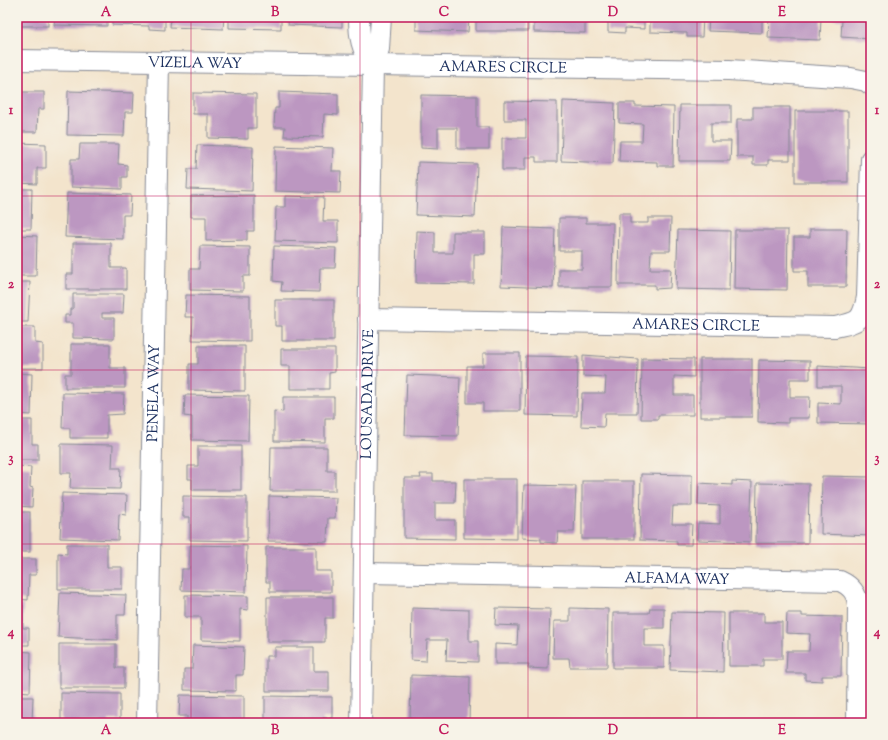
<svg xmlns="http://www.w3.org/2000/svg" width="888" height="740" font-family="'Sorts Mill Goudy',serif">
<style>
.building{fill:#bc97c1}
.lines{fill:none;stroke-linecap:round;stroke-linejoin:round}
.minor-casing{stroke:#878a95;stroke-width:22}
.path{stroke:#878a95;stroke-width:2.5;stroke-dasharray:3 3;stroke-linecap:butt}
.minor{stroke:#fff;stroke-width:20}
.grid{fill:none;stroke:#c2185b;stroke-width:1;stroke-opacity:0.55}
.labels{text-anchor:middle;stroke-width:3.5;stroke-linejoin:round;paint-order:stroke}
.street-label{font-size:15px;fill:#1b2f5e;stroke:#f7f3e8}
.neatline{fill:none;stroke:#c2185b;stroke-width:1.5}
.grid-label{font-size:13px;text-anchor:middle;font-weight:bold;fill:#c2185b}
</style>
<rect width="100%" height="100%" fill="#f7f3e8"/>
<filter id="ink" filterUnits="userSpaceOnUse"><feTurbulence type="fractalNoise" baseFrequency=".025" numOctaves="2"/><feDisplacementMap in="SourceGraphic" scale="8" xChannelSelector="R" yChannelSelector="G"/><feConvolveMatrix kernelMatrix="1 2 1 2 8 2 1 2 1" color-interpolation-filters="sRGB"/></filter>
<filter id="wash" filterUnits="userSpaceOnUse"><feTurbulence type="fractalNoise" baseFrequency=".012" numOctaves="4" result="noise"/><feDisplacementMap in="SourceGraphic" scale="16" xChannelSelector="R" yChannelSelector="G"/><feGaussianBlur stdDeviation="0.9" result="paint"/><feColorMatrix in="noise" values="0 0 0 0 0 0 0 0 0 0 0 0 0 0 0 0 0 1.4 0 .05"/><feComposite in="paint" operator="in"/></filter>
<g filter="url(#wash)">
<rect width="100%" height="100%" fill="#f3e4cc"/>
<g id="blocks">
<g class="building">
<rect x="17" y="17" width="31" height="9"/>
<path d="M55,17H107V26L54,25Z"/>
<path d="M112,17H165V30L149,29V26L112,25Z"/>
<path d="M171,17H224L223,29L170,27Z"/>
<path d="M229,17H281V29L229,28Z"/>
<path d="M289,17H342V27L288,25Z"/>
<path d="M416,17H469L468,32L416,30Z"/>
<rect x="476" y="17" width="52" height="14"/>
<path d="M534,17H585V33L534,32Z"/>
<path d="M597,17H644V29L625,28V33L608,32V19Z"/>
<path d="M650,17H703L702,37H687V33L650,32Z"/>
<path d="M709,17H762V33L708,31Z"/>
<path d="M769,17H821L820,40L768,38Z"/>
<path d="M828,17H871V39L841,37L842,20L828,19Z"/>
<path d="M68,91L134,93L133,112H125L124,136L67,135Z"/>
<path d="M17,92H44V109H38L37,132H17Z"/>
<path d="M279,92L338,94V115L324,114L323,137L284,136L285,127H274L275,108H279Z"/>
<path d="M193,93L256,94V128H248V139L208,138V114H193Z"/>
<path d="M421,95L477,96V127H489V149H457V128H438V149L421,148Z"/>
<path d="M504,101L557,102V162H536V157H525V170H502V138H526V120H504Z"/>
<path d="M563,101L615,103L613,163L561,161Z"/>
<path d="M619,103H635V106L674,107L673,166H657V162L619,161L620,141H642L643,124L619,123Z"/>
<path d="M680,105H731V123H711V141H731L730,161H679Z"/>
<path d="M753,107H790V160H768V165H753V157H737V119H753Z"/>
<rect x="795" y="111" width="53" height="71"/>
<path d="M17,143L46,144V168H37V184L17,183Z"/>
<path d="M80,144H119L118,164L127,165V177H122V189L71,187V159H79Z"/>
<path d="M197,145L253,147L252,191L187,189L188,169H196Z"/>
<path d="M276,146L333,148L332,171H341L340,193L275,191Z"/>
<path d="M418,162L477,164L475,217L416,215Z"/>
<path d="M17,189H32L31,229H17Z"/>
<path d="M67,193L131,195L130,215H123V239L65,237Z"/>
<path d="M254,195V231H247V240L206,241V217H191V196Z"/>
<path d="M285,196L324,197L323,221H338V243L275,241L276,207H285Z"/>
<path d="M619,213H630V223H648V218H671L670,251H651L650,269H671L670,288L655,289V285H618Z"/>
<path d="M559,218H586V223H613L612,287H559V269H582V251H559Z"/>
<path d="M503,227L555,229L553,288L501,286Z"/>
<path d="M810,229H847L846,287H808V271H794V237H810Z"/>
<path d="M678,230L730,231L729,290L676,289Z"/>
<path d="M735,230H788L787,290L734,289Z"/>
<path d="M417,231L435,232V253H453V232H485V254H474V284L416,283Z"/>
<path d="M17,235L37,236L36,276H17Z"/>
<path d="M73,243H111V268H126V289H66V274H73Z"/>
<path d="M200,246L250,247V276H243V291L190,290V269H199Z"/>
<path d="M274,246L336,248L335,268H320L319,292L281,291L282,282L273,281Z"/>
<path d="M17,282H30L28,322H17Z"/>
<path d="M73,294H124L123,313H102V318H114V339L73,338V323H65V315H70V309H73Z"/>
<path d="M186,295L250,296V341L192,340L193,317H185Z"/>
<path d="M275,300H334V341H282V326H275Z"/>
<path d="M17,327H35V343L43,344V368H17Z"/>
<path d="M71,344H110V368H125V388H65V374H71Z"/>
<path d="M198,346H245V391L189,390V364H198Z"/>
<path d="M281,349H335V372L329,373V389H290V366H281Z"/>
<path d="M483,353H520V411H483V403H467V366H483Z"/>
<path d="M583,355L638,359L637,413H605L604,427L581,426L582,393H605L606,377L583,376Z"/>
<path d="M526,356L578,357L577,416L525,415Z"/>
<path d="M642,358L694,359V377L674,376V395H693V415H658V419H641Z"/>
<rect x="700" y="359" width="52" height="58"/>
<path d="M759,360L810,361V379H790V397H810L809,418H788V423L758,422Z"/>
<path d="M818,366L871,369V424L818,423V403L841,404V386H818Z"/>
<path d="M17,373L32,374L31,415L17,414Z"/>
<path d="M407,375L460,377L458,436L405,435Z"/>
<path d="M63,393L124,394L123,414L107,415V438H70V428H62Z"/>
<path d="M185,395L249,396L248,441L192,440V417L184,416Z"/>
<path d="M283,397H334V418H325V442L274,441V411L283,412Z"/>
<path d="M17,420H32V444H38V460H17Z"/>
<path d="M61,444L113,445L112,468H121L120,489L70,488L71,473H61Z"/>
<path d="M198,446H241V490H192V479H188V466H198Z"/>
<path d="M271,447H327V471H335V491H270Z"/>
<path d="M17,466L31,467L30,487L33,488L32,507L17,506Z"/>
<path d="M420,474H433V481H456L455,503H435V520H455V539L404,538V478H421Z"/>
<path d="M641,474L692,475V506H673L672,524H692L691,545H677V541L640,540Z"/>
<path d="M822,476L871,477V536L821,534Z"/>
<path d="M464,479H517V539L464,538Z"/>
<rect x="582" y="481" width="52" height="58"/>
<path d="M732,481L752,482L750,542L697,540L698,523L720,524V506L698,505L699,483L732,485Z"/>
<path d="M757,483L809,484L808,543H756Z"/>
<path d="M524,485L576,486L574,532H558L557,543L541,542V539L522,538Z"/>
<path d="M62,493L127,495L126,515L119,514L118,540L60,538Z"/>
<path d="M183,496L247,497V541L190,540V517H183Z"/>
<path d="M269,496L336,498L335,518H328L327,542L268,541Z"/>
<rect x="17" y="512" width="13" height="40"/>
<path d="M67,544H107V567H122V589H58V553L67,554Z"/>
<path d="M190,545L247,546L246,592L181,590L182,569H189Z"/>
<path d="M266,547H316V571H331V592H270V582H266Z"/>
<path d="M17,559H36V575H29L28,600L17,599Z"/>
<path d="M60,593L126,595L125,615H117V640L58,637Z"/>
<path d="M185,595L248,596V610L240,609V641L201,640V617H185Z"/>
<path d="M267,597H333V618H325V642H267Z"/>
<path d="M17,605H23V628H29V645H17Z"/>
<path d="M412,608L469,610V641H478V662L446,661L447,640H427L426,661L411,660Z"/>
<path d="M496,608L550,609L548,669L528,668L529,664H495V644L517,645L518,626L495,625Z"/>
<path d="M570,608L608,609L607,667H570L569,658H553L554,621H570Z"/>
<path d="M650,608H664V628H644V646H664V668H613V613H649Z"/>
<path d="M672,612L724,613L723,672L670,670Z"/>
<path d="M729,613H764V622H782V659H763V666H729Z"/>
<path d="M787,613H802V616L842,617L841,676H822V681L805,680V673H786L787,651H809L810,634L786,633Z"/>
<path d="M59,644H116V668H124V688H59Z"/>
<path d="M193,645L244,647L243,675H236V691L184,690V669H192Z"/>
<path d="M275,647H314V671H329V691H266V656H275Z"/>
<path d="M17,651L31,652L30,692L17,691Z"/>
<path d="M411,675L470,677L469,723H410Z"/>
<path d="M61,693L120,694V720H108V723H61Z"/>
<path d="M180,695L244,696V723H187V716H179Z"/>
<path d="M265,696L332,697V718H323V723H265Z"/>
<path d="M17,697H33L32,723H17Z"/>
</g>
</g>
</g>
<g filter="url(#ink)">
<use href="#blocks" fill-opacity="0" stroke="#878a95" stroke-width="1"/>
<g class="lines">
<defs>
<g id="minor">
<path d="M359,17C359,36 361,50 373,65"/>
<path id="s1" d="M17,60L729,70L851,78L866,81L871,85"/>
<path id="s2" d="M368,319L835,327C858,322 862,322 867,297L871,159"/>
<path id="s3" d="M364,573L840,581C851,586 857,593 858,605L857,723"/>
<path id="s4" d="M147,723L159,62"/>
<path id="s5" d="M361,723L373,65L379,49L381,17"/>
</g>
</defs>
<use href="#minor" class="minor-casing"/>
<path class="path" d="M869,566H871"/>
<use href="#minor" class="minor"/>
</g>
</g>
<path class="grid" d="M191,17V723M360,17V723M528,17V723M697,17V723M17,196H871M17,370H871M17,544H871"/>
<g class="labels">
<g class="street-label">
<text dy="5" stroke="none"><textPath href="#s1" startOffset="178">VIZELA WAY</textPath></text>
<text dy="5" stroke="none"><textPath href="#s1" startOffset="486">AMARES CIRCLE</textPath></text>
<text dy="5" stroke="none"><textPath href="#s2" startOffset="328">AMARES CIRCLE</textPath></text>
<text dy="5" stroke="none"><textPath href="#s4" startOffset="330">PENELA WAY</textPath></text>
<text dy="5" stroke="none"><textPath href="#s5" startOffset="329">LOUSADA DRIVE</textPath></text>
<text dy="5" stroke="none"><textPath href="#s3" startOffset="313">ALFAMA WAY</textPath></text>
</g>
</g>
<rect width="888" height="740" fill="none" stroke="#f7f3e8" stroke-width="44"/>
<rect x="22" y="22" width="844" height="696" class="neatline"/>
<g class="grid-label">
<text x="106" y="16">A</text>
<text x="275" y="16">B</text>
<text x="444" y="16">C</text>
<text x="613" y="16">D</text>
<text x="782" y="16">E</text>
<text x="11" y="114">1</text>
<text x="877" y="114">1</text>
<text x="11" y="288">2</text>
<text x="877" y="288">2</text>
<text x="11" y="462">3</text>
<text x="877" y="462">3</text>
<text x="11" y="636">4</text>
<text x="877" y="636">4</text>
<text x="106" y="734">A</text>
<text x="275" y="734">B</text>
<text x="444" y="734">C</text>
<text x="613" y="734">D</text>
<text x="782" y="734">E</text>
</g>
</svg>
